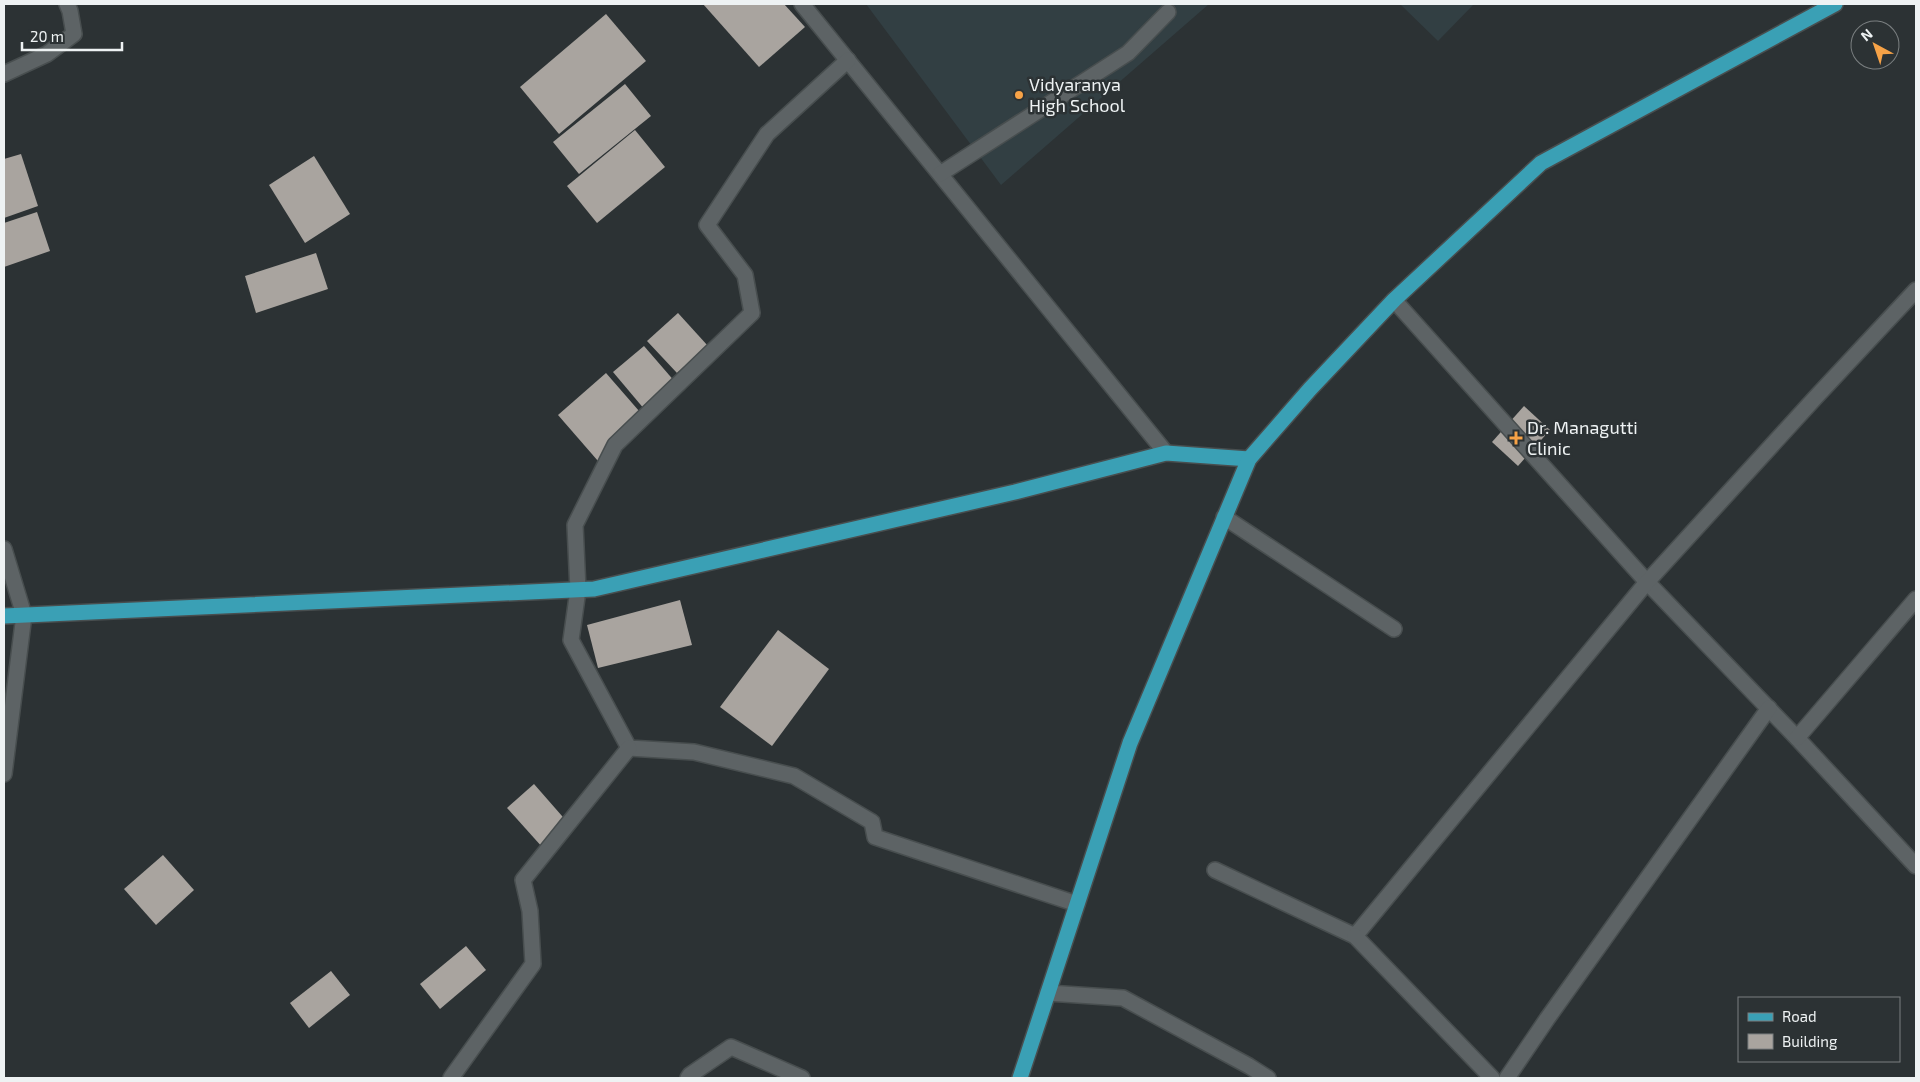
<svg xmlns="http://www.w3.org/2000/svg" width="1920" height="1082" font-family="'Exo 2',sans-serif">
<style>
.built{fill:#323f43}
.building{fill:#a9a49f}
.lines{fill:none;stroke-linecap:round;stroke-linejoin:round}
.minor-casing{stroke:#484e4f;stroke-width:18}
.major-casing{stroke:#484e4f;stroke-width:18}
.minor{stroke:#5d6365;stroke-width:15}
.major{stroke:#3aa0b5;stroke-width:15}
.poi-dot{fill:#f6a247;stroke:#2c3234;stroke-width:2}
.labels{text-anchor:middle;stroke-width:5;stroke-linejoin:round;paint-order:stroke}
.poi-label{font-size:18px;fill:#eef2f3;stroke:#2c3234;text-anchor:start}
</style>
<rect width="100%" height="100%" fill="#2c3234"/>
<g class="built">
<path d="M866,4H1209L1001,185Z"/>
<path d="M1400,4H1474L1438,41Z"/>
</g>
<g class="building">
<path d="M703,4H784L805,27L759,67Z"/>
<path d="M606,14L646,61L559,134L520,87Z"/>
<path d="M625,84L651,116L579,174L553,142Z"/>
<path d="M635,130L665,167L597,223L567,186Z"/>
<path d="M21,154L38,206L4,218V159Z"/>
<path d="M314,156L350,214L305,243L269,185Z"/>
<path d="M37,212L50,251L4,267V223Z"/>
<path d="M316,253L328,289L256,313L245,276Z"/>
<path d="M678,313L708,346L677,373L647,341Z"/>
<path d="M644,346L676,383L645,410L613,372Z"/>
<path d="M606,373L646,419L598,461L558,415Z"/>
<path d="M1524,406L1550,430L1518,466L1492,442Z"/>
<path d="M680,600L692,645L598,668L587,625Z"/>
<path d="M778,630L829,669L772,746L720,707Z"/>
<path d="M534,784L569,824L543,848L507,808Z"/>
<path d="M163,855L194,890L156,925L124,889Z"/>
<path d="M466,946L486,970L440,1009L420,984Z"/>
<path d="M331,971L350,995L309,1028L290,1003Z"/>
</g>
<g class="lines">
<defs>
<g id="minor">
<path d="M802,4L1166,453"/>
<path d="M848,60L767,134L707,225L745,275L752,313L615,445L575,525L578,590L571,640L629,748L694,752L794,776L872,822L875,837L1077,904"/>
<path d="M4,74L47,54L74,34L70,11L67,4"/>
<path d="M940,174L1128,53L1168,12"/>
<path d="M1394,300L1647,582L1797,738L1916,866"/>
<path d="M1224,517L1394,629"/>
<path d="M4,549L24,615L4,774"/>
<path d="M1797,738L1916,599"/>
<path d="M1215,870L1355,936L1647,582L1815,398L1916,290"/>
<path d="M1355,936L1492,1078"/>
<path d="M1048,993L1123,998L1249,1066L1268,1078"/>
<path d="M451,1078L533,964L530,911L523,880L629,748"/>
<path d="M688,1078L690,1075L731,1047L802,1078"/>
<path d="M1507,1078L1547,1019L1769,708"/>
</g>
<g id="major">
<path d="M4,616L594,589L1015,492L1166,453L1249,459"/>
<path d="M1020,1078L1130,743L1249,459L1310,389L1394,300L1541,163L1835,4"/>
</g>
</defs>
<use href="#minor" class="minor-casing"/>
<use href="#major" class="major-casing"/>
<use href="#minor" class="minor"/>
<use href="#major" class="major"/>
</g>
<g class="poi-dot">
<circle cx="1019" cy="95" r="5"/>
<path d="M1513.5 430.5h5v5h5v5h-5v5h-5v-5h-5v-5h5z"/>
</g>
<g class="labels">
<g class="poi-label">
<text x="1029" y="91">Vidyaranya<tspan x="1029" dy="21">High School</tspan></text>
<text x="1527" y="434">Dr. Managutti<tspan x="1527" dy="21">Clinic</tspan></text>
</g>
</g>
<rect width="1920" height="1082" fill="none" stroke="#eef2f3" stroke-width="10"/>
<rect x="1738" y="997" width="162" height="65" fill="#2c3234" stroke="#7a7f80"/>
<rect x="1748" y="1013" width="25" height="8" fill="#3aa0b5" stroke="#7a7f80"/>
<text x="1782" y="1022" font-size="15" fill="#eef2f3">Road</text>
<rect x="1748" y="1034" width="25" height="15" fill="#a9a49f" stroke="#7a7f80"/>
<text x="1782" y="1047" font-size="15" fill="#eef2f3">Building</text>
<g transform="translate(1875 45) rotate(320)"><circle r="24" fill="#2c3234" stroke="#7a7f80"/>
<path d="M0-4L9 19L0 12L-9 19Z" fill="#f6a247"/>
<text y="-8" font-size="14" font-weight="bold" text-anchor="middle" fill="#eef2f3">N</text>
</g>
<path d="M22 42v8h100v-8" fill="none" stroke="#eef2f3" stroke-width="2.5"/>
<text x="30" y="42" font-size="15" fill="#eef2f3" stroke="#2c3234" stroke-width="4" paint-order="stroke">20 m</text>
</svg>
